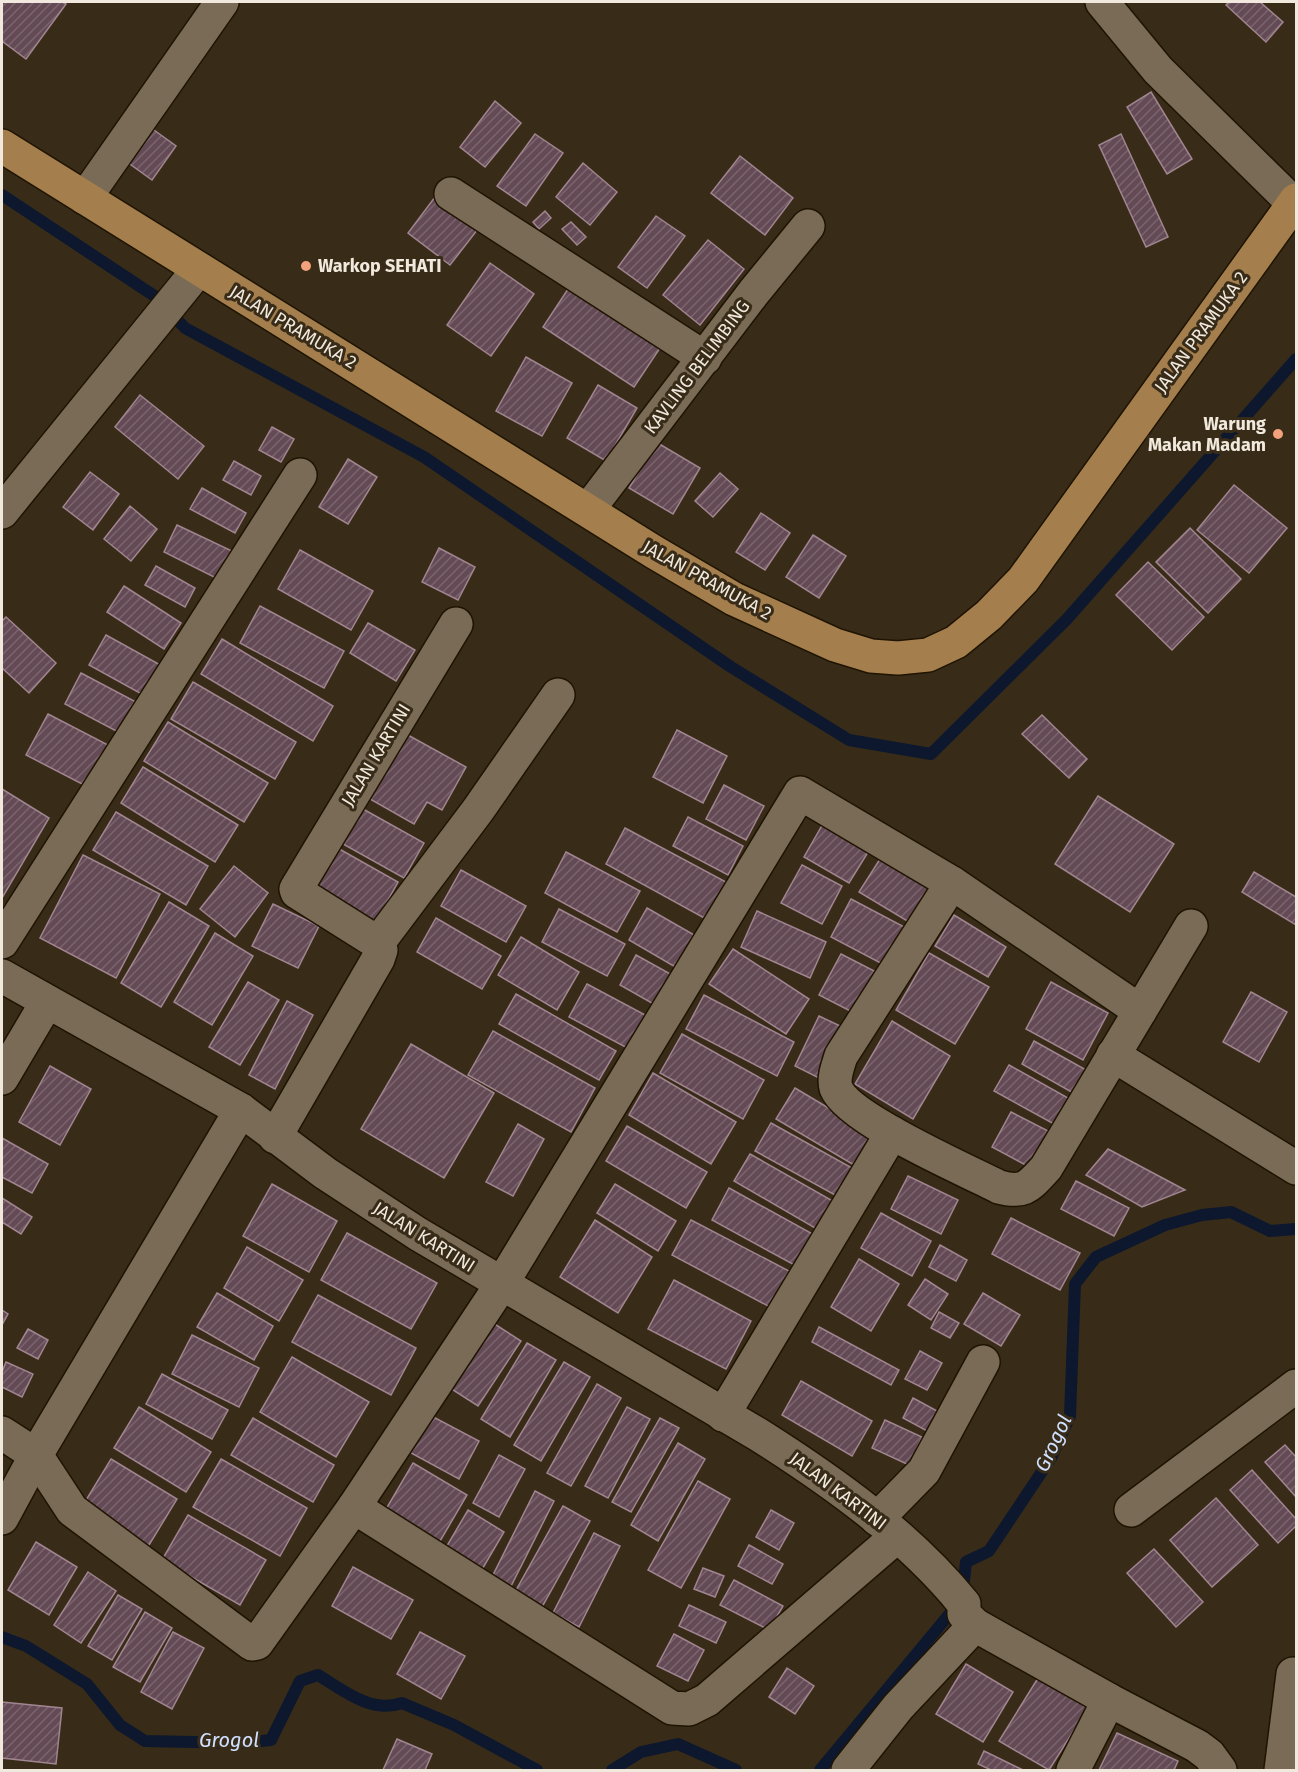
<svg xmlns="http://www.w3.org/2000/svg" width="1298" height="1772" font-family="'Fira Sans',sans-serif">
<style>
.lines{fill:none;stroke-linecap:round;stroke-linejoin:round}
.stream{stroke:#0d182e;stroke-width:12}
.building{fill:url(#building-hatch);stroke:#a18591;stroke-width:1.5}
.minor-casing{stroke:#1f1402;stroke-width:36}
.major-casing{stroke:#1f1402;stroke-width:36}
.minor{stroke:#796b55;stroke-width:33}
.major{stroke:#a47e4d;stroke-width:33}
.poi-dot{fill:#f1a17b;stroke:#382c18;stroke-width:2}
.labels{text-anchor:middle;stroke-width:6;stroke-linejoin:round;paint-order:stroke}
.poi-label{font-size:18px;font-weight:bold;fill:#f1e9dd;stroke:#382c18;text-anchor:start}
.street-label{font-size:18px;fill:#f1e9dd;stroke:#382c18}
.water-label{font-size:20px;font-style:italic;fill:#d0e1ff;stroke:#382c18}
</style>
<defs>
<pattern id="building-hatch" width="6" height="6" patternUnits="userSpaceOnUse" patternTransform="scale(1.5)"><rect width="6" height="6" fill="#634a55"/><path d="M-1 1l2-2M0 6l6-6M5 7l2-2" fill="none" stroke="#7a646d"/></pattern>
</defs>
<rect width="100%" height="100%" fill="#382c18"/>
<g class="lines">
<g class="stream">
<path d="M2,195L156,297L185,328L424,457L731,667L849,740L931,754L1067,619L1296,359"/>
<path d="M2,1637L26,1646L87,1684L120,1725L145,1741L243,1743L271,1740L300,1681L318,1675C343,1690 371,1714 402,1703L454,1725L537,1770"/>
<path d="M612,1770L641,1752L678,1744L736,1770"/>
<path d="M820,1770L962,1599L966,1562L989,1551L1051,1458L1070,1416L1075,1284L1096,1257L1165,1225L1202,1215L1231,1212L1270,1231L1296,1229"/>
</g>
</g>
<g class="building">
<path d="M2,2H62L66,4L26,59L2,41Z"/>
<path d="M1229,2H1260L1283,22L1266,42L1226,5Z"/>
<path d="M1151,92L1192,159L1167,174L1127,107Z"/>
<path d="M495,101L521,123L485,167L460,147Z"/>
<path d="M147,125L176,146L152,180L123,159Z"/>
<path d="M535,134L563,153L526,206L497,186Z"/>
<path d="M1121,134L1168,237L1146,247L1099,145Z"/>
<path d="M740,156L793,198L765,235L711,193Z"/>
<path d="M583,163L617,192L590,225L556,197Z"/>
<path d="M435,197L478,229L450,265L408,233Z"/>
<path d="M545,211L551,218L539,229L533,222Z"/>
<path d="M656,216L685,236L647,288L618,267Z"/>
<path d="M571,222L586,237L577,245L562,229Z"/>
<path d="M708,240L744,269L700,325L663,295Z"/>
<path d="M490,263L534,294L491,356L447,325Z"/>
<path d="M572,283L664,342L634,387L543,327Z"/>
<path d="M526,357L572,383L542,436L496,411Z"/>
<path d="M598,385L637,408L606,461L567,438Z"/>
<path d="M140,395L204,446L178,479L115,427Z"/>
<path d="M272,427L294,439L281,462L259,450Z"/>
<path d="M656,442L700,468L673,514L629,488Z"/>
<path d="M348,459L377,477L348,524L319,507Z"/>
<path d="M234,461L261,476L251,495L223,480Z"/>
<path d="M90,472L119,494L93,530L63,507Z"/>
<path d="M720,473L738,489L713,517L695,501Z"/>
<path d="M1234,485L1287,528L1249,573L1197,530Z"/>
<path d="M202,488L246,513L235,533L190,509Z"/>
<path d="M130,506L157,529L131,561L104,539Z"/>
<path d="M761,513L790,533L765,570L736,552Z"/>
<path d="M177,525L232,551L218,579L164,552Z"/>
<path d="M1190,528L1241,579L1208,613L1156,562Z"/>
<path d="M813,535L846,556L819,598L786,577Z"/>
<path d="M439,548L475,567L458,600L422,582Z"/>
<path d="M300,550L373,591L351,630L278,589Z"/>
<path d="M1148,562L1204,617L1172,650L1116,595Z"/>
<path d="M156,566L195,588L185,607L145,585Z"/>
<path d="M124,586L181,623L164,649L107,612Z"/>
<path d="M260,606L344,651L324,688L240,643Z"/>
<path d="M6,617L56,663L29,693L2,668V621Z"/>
<path d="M368,623L415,650L396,681L350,653Z"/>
<path d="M106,635L164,667L147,697L89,665Z"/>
<path d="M222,639L333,706L313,741L201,674Z"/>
<path d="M81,673L136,702L120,733L65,704Z"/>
<path d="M193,682L296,742L275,779L171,719Z"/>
<path d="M48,714L108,745L86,786L26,755Z"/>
<path d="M1042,715L1087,759L1069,778L1022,734Z"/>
<path d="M168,722L268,783L244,822L144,761Z"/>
<path d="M677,730L727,756L703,803L653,777Z"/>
<path d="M406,734L466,767L442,810L427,802L414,824L370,799Z"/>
<path d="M143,767L238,825L215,862L121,803Z"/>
<path d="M724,785L764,806L746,840L706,819Z"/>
<path d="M2,789L49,818L2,898Z"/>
<path d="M1098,796L1174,844L1130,912L1055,864Z"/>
<path d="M363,809L424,843L404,878L343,844Z"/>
<path d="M116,812L208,866L186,905L93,850Z"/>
<path d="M688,817L743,846L728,875L673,846Z"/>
<path d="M824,822L870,849L849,883L804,857Z"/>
<path d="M625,828L726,882L706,919L606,864Z"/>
<path d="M334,846L398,882L373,927L309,891Z"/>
<path d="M566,852L640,891L617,932L545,893Z"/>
<path d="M83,855L160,894L116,978L40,938Z"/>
<path d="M880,859L935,892L914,925L859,892Z"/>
<path d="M802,865L842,886L822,924L781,903Z"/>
<path d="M234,866L268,893L235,937L200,909Z"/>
<path d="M461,870L526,906L506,942L441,906Z"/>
<path d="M1254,872L1296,897V925L1242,892Z"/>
<path d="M851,899L910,930L890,968L831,937Z"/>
<path d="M169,902L209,926L161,1007L121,983Z"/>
<path d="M273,904L319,926L298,968L252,946Z"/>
<path d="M647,908L696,936L677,968L629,940Z"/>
<path d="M559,909L625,944L607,976L542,942Z"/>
<path d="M757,911L826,942L810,978L741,947Z"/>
<path d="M954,915L1006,947L988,977L935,946Z"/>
<path d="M436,918L501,956L482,989L417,952Z"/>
<path d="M215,933L253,956L212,1025L174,1002Z"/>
<path d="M521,937L579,972L557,1010L498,975Z"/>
<path d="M733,949L809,999L786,1034L709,984Z"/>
<path d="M929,953L989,987L955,1044L896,1010Z"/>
<path d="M841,954L884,976L862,1017L819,995Z"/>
<path d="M636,955L674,976L657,1006L620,985Z"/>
<path d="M248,982L279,1000L240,1065L209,1047Z"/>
<path d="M1051,982L1108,1013L1083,1060L1026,1029Z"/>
<path d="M587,984L649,1017L631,1050L569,1017Z"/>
<path d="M1251,992L1287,1012L1259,1062L1223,1042Z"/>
<path d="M516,994L616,1051L599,1080L499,1024Z"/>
<path d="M704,995L794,1042L777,1076L686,1029Z"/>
<path d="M287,1001L313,1015L275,1089L249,1075Z"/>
<path d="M819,1016L851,1031L825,1081L795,1066Z"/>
<path d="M892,1021L950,1056L913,1119L855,1084Z"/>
<path d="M493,1031L595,1088L571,1132L468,1075Z"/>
<path d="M682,1034L764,1080L743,1119L660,1073Z"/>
<path d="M1034,1041L1088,1071L1075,1094L1022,1064Z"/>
<path d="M411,1044L494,1093L444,1178L361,1129Z"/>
<path d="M1009,1065L1068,1098L1054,1124L994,1091Z"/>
<path d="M50,1066L91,1089L60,1145L19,1122Z"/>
<path d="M653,1073L736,1122L711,1164L629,1115Z"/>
<path d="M795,1088L872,1134L854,1165L776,1119Z"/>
<path d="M1011,1112L1056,1135L1037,1171L992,1147Z"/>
<path d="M771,1123L861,1173L846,1201L755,1151Z"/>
<path d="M518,1124L544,1139L513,1196L486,1182Z"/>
<path d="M627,1126L707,1172L686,1208L606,1161Z"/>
<path d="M2,1138L48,1164L32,1193L2,1177Z"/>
<path d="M1108,1149L1185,1190L1142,1207L1086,1175Z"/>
<path d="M750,1154L838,1204L822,1232L734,1181Z"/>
<path d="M908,1176L958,1200L941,1234L891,1209Z"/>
<path d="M1076,1181L1129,1208L1114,1236L1061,1209Z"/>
<path d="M272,1184L337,1221L309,1272L243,1236Z"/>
<path d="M615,1184L676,1221L658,1251L597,1213Z"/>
<path d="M729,1188L818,1237L800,1268L712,1220Z"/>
<path d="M2,1198L32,1217L21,1234L2,1222Z"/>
<path d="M881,1213L931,1241L912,1276L861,1248Z"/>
<path d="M1011,1218L1080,1253L1060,1290L992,1254Z"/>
<path d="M595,1220L652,1257L618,1313L560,1277Z"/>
<path d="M691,1220L789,1271L770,1307L672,1255Z"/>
<path d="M347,1233L437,1283L411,1329L321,1280Z"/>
<path d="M940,1245L967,1260L956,1281L929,1267Z"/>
<path d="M247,1247L303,1280L279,1321L224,1288Z"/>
<path d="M859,1259L899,1284L871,1331L831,1307Z"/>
<path d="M925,1279L948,1294L931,1320L908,1305Z"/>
<path d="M674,1280L751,1321L726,1369L648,1329Z"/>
<path d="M217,1293L273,1326L254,1360L197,1327Z"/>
<path d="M983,1293L1020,1315L1001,1346L964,1324Z"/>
<path d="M318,1295L416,1348L391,1395L292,1342Z"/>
<path d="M2,1310L8,1314L2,1325Z"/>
<path d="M939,1312L959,1323L950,1338L931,1328Z"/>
<path d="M493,1323L521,1341L478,1406L450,1388Z"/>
<path d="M819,1327L899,1370L891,1385L812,1342Z"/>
<path d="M28,1329L48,1340L38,1359L17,1348Z"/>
<path d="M192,1335L259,1368L239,1407L172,1374Z"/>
<path d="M527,1343L556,1360L510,1437L481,1419Z"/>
<path d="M920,1351L942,1363L927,1390L905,1379Z"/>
<path d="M292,1357L369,1402L336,1457L260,1412Z"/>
<path d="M6,1362L33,1374L22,1397L2,1387V1372Z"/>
<path d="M564,1362L590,1377L541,1461L514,1445Z"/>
<path d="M162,1374L228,1410L212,1439L146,1404Z"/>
<path d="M801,1381L872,1421L852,1456L782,1415Z"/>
<path d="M597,1384L621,1398L571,1486L547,1473Z"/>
<path d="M913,1398L939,1412L929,1432L903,1418Z"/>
<path d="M139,1407L211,1452L186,1492L114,1448Z"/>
<path d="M627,1407L650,1419L608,1498L585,1486Z"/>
<path d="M420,1410L479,1441L459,1479L400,1447Z"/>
<path d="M253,1418L334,1465L313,1502L231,1455Z"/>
<path d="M660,1418L679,1428L631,1512L612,1502Z"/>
<path d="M885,1420L922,1437L909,1465L872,1448Z"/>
<path d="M678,1443L705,1459L658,1541L631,1525Z"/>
<path d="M1285,1445L1296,1457V1497L1265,1462Z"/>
<path d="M499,1455L525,1469L499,1517L473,1503Z"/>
<path d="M111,1459L177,1499L146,1550L80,1510Z"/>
<path d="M221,1459L307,1508L280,1556L193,1507Z"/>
<path d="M413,1463L467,1495L436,1548L382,1516Z"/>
<path d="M1252,1470L1296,1519V1526L1278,1543L1230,1490Z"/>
<path d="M698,1481L730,1499L681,1588L648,1570Z"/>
<path d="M535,1491L554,1501L506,1596L487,1587Z"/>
<path d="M1216,1498L1258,1545L1212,1587L1170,1540Z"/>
<path d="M563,1506L590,1521L542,1607L515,1592Z"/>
<path d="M468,1510L504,1532L477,1578L441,1556Z"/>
<path d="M771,1510L794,1523L779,1550L756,1537Z"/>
<path d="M188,1515L266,1560L240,1605L162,1560Z"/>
<path d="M594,1533L620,1546L579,1627L553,1613Z"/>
<path d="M36,1542L77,1567L49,1615L8,1590Z"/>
<path d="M749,1545L783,1564L772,1584L738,1566Z"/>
<path d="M1154,1549L1203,1602L1176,1627L1127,1573Z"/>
<path d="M353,1567L413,1600L391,1639L332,1606Z"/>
<path d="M703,1568L724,1576L715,1597L694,1589Z"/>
<path d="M88,1572L116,1591L81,1643L54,1625Z"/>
<path d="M734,1580L783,1606L769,1630L720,1605Z"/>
<path d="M118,1595L142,1609L112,1660L88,1646Z"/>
<path d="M689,1605L726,1622L716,1643L679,1626Z"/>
<path d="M145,1612L172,1628L140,1682L113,1667Z"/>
<path d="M173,1632L204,1648L172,1709L141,1692Z"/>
<path d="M420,1632L465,1656L441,1699L397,1674Z"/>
<path d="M674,1634L704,1650L688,1681L657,1666Z"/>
<path d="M966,1664L1013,1692L983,1742L936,1714Z"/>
<path d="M787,1668L814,1686L795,1714L769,1697Z"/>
<path d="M1038,1678L1088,1708L1049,1770L999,1741Z"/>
<path d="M2,1702L62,1708L56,1764L2,1758Z"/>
<path d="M1117,1733L1178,1761L1174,1770H1099Z"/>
<path d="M397,1739L432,1754L425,1770H383Z"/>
<path d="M984,1751L1023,1770H991L978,1764Z"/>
</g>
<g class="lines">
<defs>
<g id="minor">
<path d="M1102,2L1158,70L1294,204"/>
<path d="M451,194L705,358"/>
<path d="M85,198L222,2"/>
<path d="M588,510L754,292L808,226"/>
<path d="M2,512L199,269"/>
<path d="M952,883L841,1056C838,1066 833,1078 836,1088C848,1119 966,1170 999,1187C1025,1194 1029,1186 1046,1168L1191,926"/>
<path d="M2,942L300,475"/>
<path d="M378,943L478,810L558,695"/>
<path d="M2,976L241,1110L325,1173L418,1234L759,1435C833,1482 909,1536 964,1604V1614L975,1625L1109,1700L1073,1770"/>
<path d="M1113,1055L1296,1168"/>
<path d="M2,1078L47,1002"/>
<path d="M275,1137L378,959L381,950L378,943L297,892L296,889L456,624"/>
<path d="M723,1415L892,1133"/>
<path d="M2,1433L36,1455L72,1510L252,1644L257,1643L354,1507L501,1285L800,793L952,883L1140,1011"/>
<path d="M354,1507L672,1708L689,1709L707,1700L896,1537"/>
<path d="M1131,1510L1296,1386"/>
<path d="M2,1518L36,1455L241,1110"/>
<path d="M877,1519L924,1471L983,1362"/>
<path d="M1109,1700L1197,1746L1209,1755L1220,1770"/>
<path d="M848,1770L898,1707L975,1625"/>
<path d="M1281,1770L1293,1674"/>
</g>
<path id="major" d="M2,146L654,552L734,599L835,645L871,656L898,658L928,655L956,642L989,615L1023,580L1296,200"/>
</defs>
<use href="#minor" class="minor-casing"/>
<use href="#major" class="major-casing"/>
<use href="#minor" class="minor"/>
<use href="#major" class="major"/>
</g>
<g class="poi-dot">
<circle cx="306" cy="266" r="6"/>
<circle cx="1278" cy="434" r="6"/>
</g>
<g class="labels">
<g class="poi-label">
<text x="318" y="272">Warkop SEHATI</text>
<text x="1266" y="430" text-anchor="end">Warung<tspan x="1266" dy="21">Makan Madam</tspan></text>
</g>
<g class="street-label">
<text transform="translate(293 327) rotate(31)" y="6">JALAN PRAMUKA 2</text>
<text transform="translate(1201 332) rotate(-54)" y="6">JALAN PRAMUKA 2</text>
<text transform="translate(697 367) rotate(-53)" y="6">KAVLING BELIMBING</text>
<text transform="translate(707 580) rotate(29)" y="6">JALAN PRAMUKA 2</text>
<text transform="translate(376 755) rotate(-59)" y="6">JALAN KARTINI</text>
<text transform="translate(424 1237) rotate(32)" y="6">JALAN KARTINI</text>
<text transform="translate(838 1491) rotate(37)" y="6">JALAN KARTINI</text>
</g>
<g class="water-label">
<text transform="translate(1053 1443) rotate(-65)" y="7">Grogol</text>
<text x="229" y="1747">Grogol</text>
</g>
</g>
<rect width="1298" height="1772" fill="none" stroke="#f1e9dd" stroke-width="6"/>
</svg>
